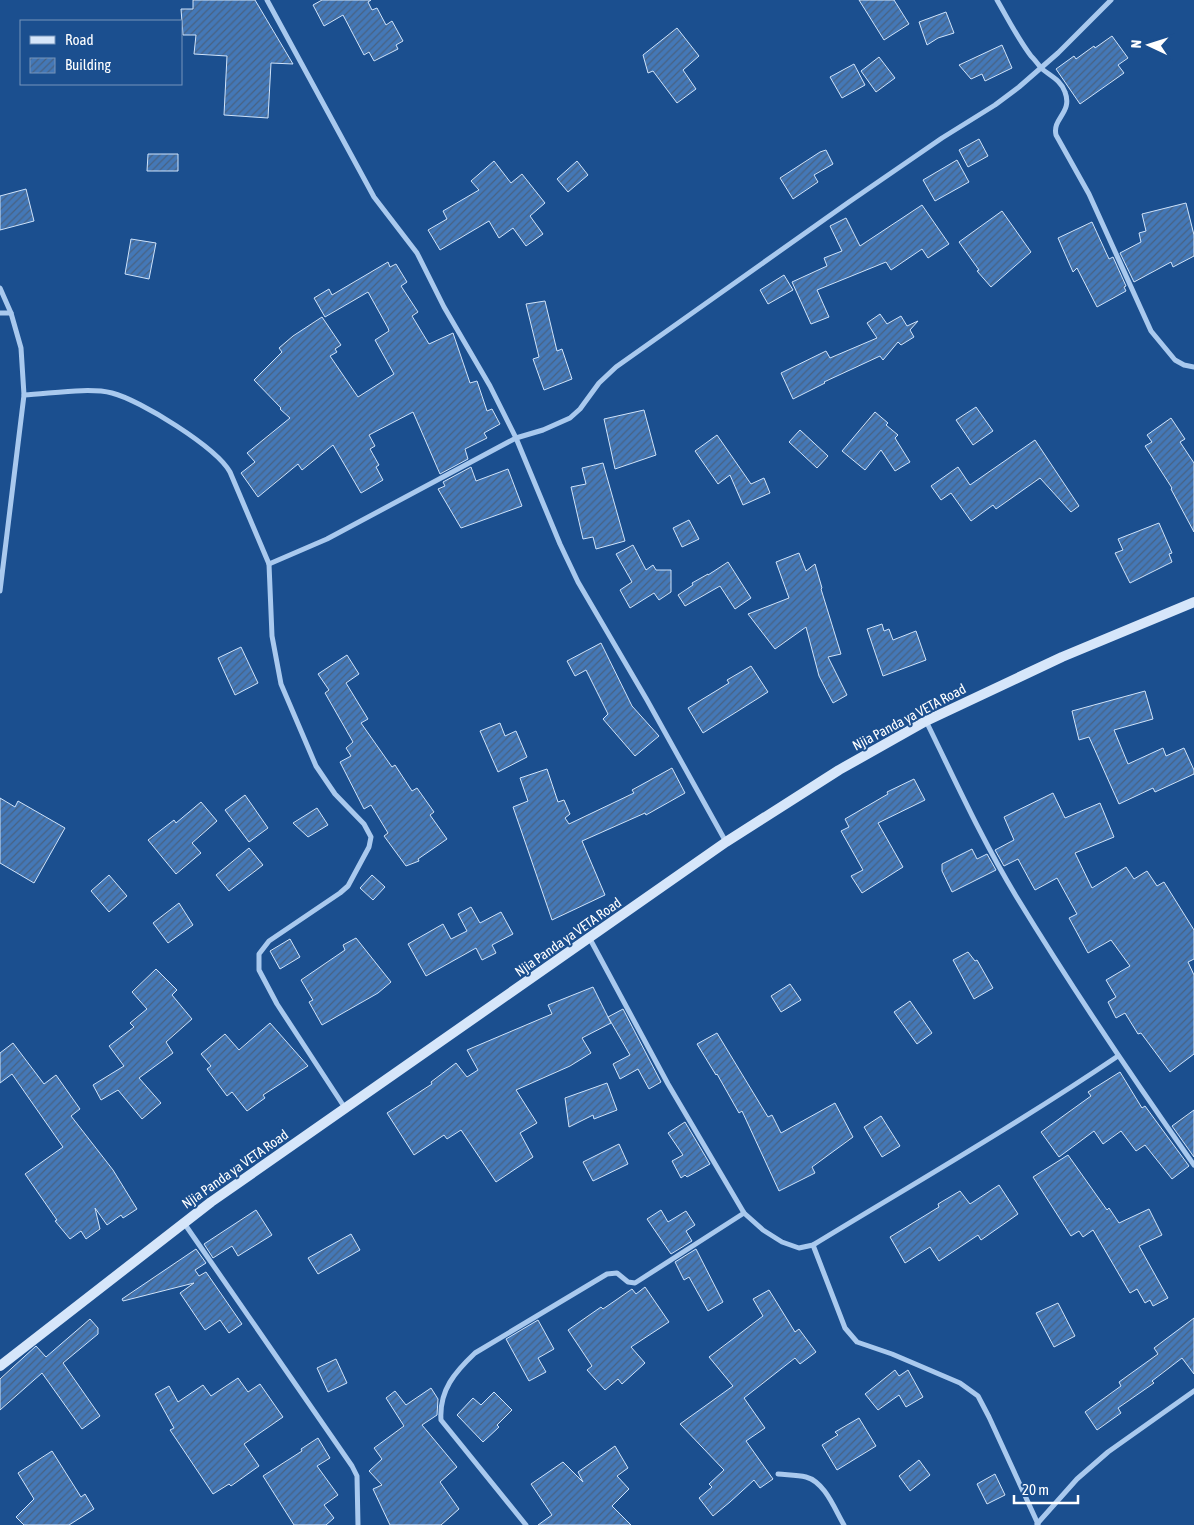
<svg xmlns="http://www.w3.org/2000/svg" width="1194" height="1525" font-family="'Asap Condensed',sans-serif">
<style>
.building{fill:url(#building-hatch);stroke:#cfe3fa}
.lines{fill:none;stroke-linecap:round;stroke-linejoin:round}
.street{stroke:#a9c9ee;stroke-width:5}
.secondary{stroke:#d6e6fa;stroke-width:10}
.labels{text-anchor:middle;stroke-width:4;stroke-linejoin:round;paint-order:stroke}
.street-label{font-size:14px;fill:#fff;stroke:#1b4f8f}
</style>
<defs>
<pattern id="building-hatch" width="6" height="6" patternUnits="userSpaceOnUse" patternTransform="scale(1.25)"><rect width="6" height="6" fill="#4478b7"/><path d="M-1 1l2-2M0 6l6-6M5 7l2-2" fill="none" stroke="#486282"/></pattern>
</defs>
<rect width="100%" height="100%" fill="#1b4f8f"/>
<g class="building">
<path d="M193,0H255L293,64L271,63L268,118L224,115L227,56L194,54L196,35H183L181,9H193Z"/>
<path d="M322,0H371L368,2L372,10L377,8L386,25L392,21L403,41L396,45L398,49L374,61L369,52L364,55L343,15L324,26L313,5Z"/>
<path d="M859,0H894L909,24L884,40Z"/>
<path d="M946,12L954,33L938,38L927,45L919,22Z"/>
<path d="M677,28L699,56L683,70L696,89L677,103L653,71L648,73L643,55Z"/>
<path d="M1112,36L1128,58L1118,65L1124,73L1080,104L1056,69L1074,56L1076,59L1094,46L1095,48Z"/>
<path d="M1002,45L1012,68L985,81L982,74L971,79L959,65Z"/>
<path d="M879,57L895,78L876,92L861,71Z"/>
<path d="M854,64L865,85L842,98L830,77Z"/>
<path d="M979,139L988,156L968,167L959,150Z"/>
<path d="M826,150L833,164L814,175L818,182L793,199L780,178L820,152Z"/>
<path d="M148,154H178V171H147Z"/>
<path d="M957,160L969,182L935,201L923,180Z"/>
<path d="M494,161L511,183L522,174L545,203L530,216L543,234L526,246L513,228L499,238L489,221L440,250L428,230L447,219L443,211L479,190L471,181Z"/>
<path d="M577,161L588,175L568,192L557,179Z"/>
<path d="M26,189L34,221L0,230V196Z"/>
<path d="M1186,203L1194,235V256L1173,267L1171,262L1134,282L1120,253L1141,242L1139,233L1146,231L1142,214Z"/>
<path d="M922,205L949,244L928,258L922,249L891,270L886,262L817,290L829,317L811,324L792,282L827,266L824,258L842,251L830,226L846,218L860,246Z"/>
<path d="M1002,211L1031,252L991,287L977,271L979,270L959,242Z"/>
<path d="M1092,222L1109,259L1113,257L1126,286L1124,287L1126,291L1097,307L1077,268L1073,272L1058,238Z"/>
<path d="M131,239L156,243L149,279L125,274Z"/>
<path d="M388,262L390,267L396,264L407,282L401,286L418,312L412,316L429,344L453,333L470,383L477,381L487,411L492,409L500,424L484,433L487,438L465,449L468,459L440,474L413,412L369,435L375,446L370,449L379,465L376,467L383,480L361,493L333,445L302,470L298,464L258,497L241,473L255,462L247,453L290,418L280,409L281,408L254,380L282,352L279,348L293,336L322,317L341,345L335,349L337,352L330,356L358,397L394,374L375,340L389,331L388,328L368,292L325,317L314,298L329,289L332,295Z"/>
<path d="M784,275L793,290L768,304L760,290Z"/>
<path d="M545,301L557,351L562,349L572,379L544,390L533,359L539,357L526,304Z"/>
<path d="M880,314L887,324L901,316L907,326L918,321L910,330L914,337L901,345L898,342L883,360L880,356L824,382L825,383L793,399L781,373L826,351L830,358L877,338L867,323Z"/>
<path d="M976,407L993,431L973,445L956,420Z"/>
<path d="M644,410L656,455L615,469L604,419Z"/>
<path d="M875,412L888,423L886,425L898,435L895,438L910,462L895,471L881,450L865,470L842,451Z"/>
<path d="M1171,418L1185,439L1180,442L1194,463V532L1171,489L1172,488L1145,446L1152,442L1147,435Z"/>
<path d="M800,430L828,456L817,468L789,442Z"/>
<path d="M717,435L751,484L764,478L770,493L743,505L730,475L718,484L695,451Z"/>
<path d="M1035,440L1079,506L1071,512L1040,478L996,509L993,505L971,521L951,493L941,500L931,486L958,467L970,485Z"/>
<path d="M603,463L625,541L596,549L593,537L583,539L571,487L586,484L582,468Z"/>
<path d="M471,467L476,481L508,469L522,506L461,528L438,489L445,486L443,482Z"/>
<path d="M689,520L699,539L682,547L673,528Z"/>
<path d="M1159,523L1172,553L1169,554L1172,562L1130,583L1115,553L1123,550L1118,539Z"/>
<path d="M633,545L646,570L653,565L656,570H671V592L659,600L654,593L630,608L620,590L632,582L616,554Z"/>
<path d="M799,553L806,571L815,564L822,588L821,589L841,654L828,657L847,695L833,703L819,676L806,627L775,649L748,614L789,598L776,562Z"/>
<path d="M728,562L751,598L735,609L720,586L685,606L678,595L693,585L692,583L708,574V575Z"/>
<path d="M882,624L884,631L889,629L893,640L916,631L926,660L883,676L867,629Z"/>
<path d="M601,643L632,706L659,736L635,756L603,719L608,714L586,670L575,676L567,661Z"/>
<path d="M241,647L258,683L235,695L218,658Z"/>
<path d="M347,655L359,674L346,683L368,719L361,723L392,767L395,765L412,791L417,788L434,812L430,815L447,839L418,859L419,861L406,866L384,836L388,833L371,805L364,809L340,762L351,756L346,748L353,742L325,693L329,690L318,674Z"/>
<path d="M751,666L768,692L703,733L688,708L729,683L727,680Z"/>
<path d="M1145,691L1153,719L1114,730L1128,764L1163,748L1166,756L1184,748L1194,770V774L1155,792L1153,788L1119,804L1089,737L1079,740L1072,711Z"/>
<path d="M500,723L505,736L516,731L527,757L498,772L480,731Z"/>
<path d="M672,768L685,793L646,815L645,813L582,841L605,895L552,920L513,807L528,801L520,778L547,769L558,802L564,800L570,814L565,818L569,824L634,793L632,790Z"/>
<path d="M914,779L925,800L878,823L903,867L862,893L851,876L863,870L841,831L849,827L845,819L888,794L887,792Z"/>
<path d="M1053,793L1065,818L1100,803L1114,837L1075,853L1092,888L1126,867L1134,879L1147,871L1157,886L1164,882L1194,930V959L1188,962L1194,975V1054L1170,1072L1141,1033L1138,1034L1125,1013L1116,1018L1108,1002L1116,997L1106,980L1130,966L1111,940L1088,953L1069,918L1077,914L1057,878L1035,890L1018,859L1004,866L995,850L1014,840L1004,817Z"/>
<path d="M245,795L268,828L249,842L225,810Z"/>
<path d="M0,798L15,807L18,801L65,828L34,883L0,863Z"/>
<path d="M201,802L217,821L192,843L201,853L176,874L148,840L174,820L176,823Z"/>
<path d="M317,808L328,825L308,837L293,823Z"/>
<path d="M249,848L263,865L229,891L216,875Z"/>
<path d="M972,849L977,859L987,854L996,870L952,892L942,871V864Z"/>
<path d="M109,875L127,896L109,912L91,891Z"/>
<path d="M372,875L385,887L373,900L360,888Z"/>
<path d="M179,903L193,925L168,943L153,923Z"/>
<path d="M471,907L480,923L501,912L513,934L492,945L496,953L482,960L476,948L426,976L408,944L443,924L451,939L467,931L458,914Z"/>
<path d="M356,938L391,982L378,993L322,1025L309,1002L313,1000L301,980L345,950L343,945Z"/>
<path d="M290,939L300,957L280,969L270,951Z"/>
<path d="M968,952L975,961L977,960L993,988L974,999L953,960Z"/>
<path d="M156,969L177,990L172,995L192,1019L166,1042L173,1053L139,1078L161,1103L142,1119L118,1090L101,1100L93,1085L124,1066L109,1046L134,1027L130,1023L147,1009L132,992Z"/>
<path d="M790,984L801,1000L781,1012L771,996Z"/>
<path d="M593,987L611,1023L582,1038L591,1053L570,1066L516,1090L537,1123L520,1133L533,1157L496,1182L461,1130L447,1139L444,1135L414,1155L387,1113L432,1084L431,1082L456,1063L467,1077L478,1070L467,1050L552,1014L548,1005Z"/>
<path d="M910,1001L932,1033L917,1044L894,1012Z"/>
<path d="M623,1009L661,1082L649,1089L638,1069L620,1079L613,1064L630,1055L608,1017Z"/>
<path d="M270,1023L308,1066L263,1095L265,1098L247,1111L232,1092L227,1096L207,1069L211,1066L201,1054L225,1034L239,1050Z"/>
<path d="M717,1033L768,1117L772,1115L781,1133L835,1103L853,1137L812,1167L815,1173L779,1191L742,1111L739,1113L717,1074L716,1075L697,1044Z"/>
<path d="M13,1043L44,1084L56,1075L80,1109L71,1116L113,1170L137,1209L123,1218L121,1215L107,1225L95,1208L100,1229L86,1239L81,1231L70,1239L55,1221L57,1220L25,1174L63,1147L12,1074L0,1083V1053Z"/>
<path d="M1120,1072L1142,1108L1145,1106L1189,1166L1172,1179L1145,1145L1136,1151L1121,1131L1103,1144L1094,1131L1059,1157L1041,1132L1091,1096L1088,1092Z"/>
<path d="M607,1083L617,1110L594,1119L593,1115L569,1127L565,1098Z"/>
<path d="M1194,1110V1157L1172,1126Z"/>
<path d="M881,1116L900,1146L882,1157L864,1127Z"/>
<path d="M685,1122L710,1164L687,1177L685,1175L681,1178L672,1161L683,1155L668,1133Z"/>
<path d="M619,1144L628,1164L593,1181L583,1162Z"/>
<path d="M1068,1155L1107,1210L1109,1208L1119,1223L1149,1209L1162,1235L1139,1246L1168,1298L1153,1306L1150,1300L1145,1303L1137,1289L1130,1293L1093,1230L1083,1237L1079,1231L1071,1236L1033,1177Z"/>
<path d="M999,1185L1018,1214L981,1240L978,1235L939,1261L930,1247L905,1263L890,1237L939,1207L938,1204L960,1191L970,1204Z"/>
<path d="M256,1210L272,1235L238,1256L232,1246L213,1258L204,1244Z"/>
<path d="M661,1210L668,1222L686,1211L695,1225L686,1231L692,1241L671,1254L647,1219Z"/>
<path d="M351,1234L360,1250L318,1274L308,1258Z"/>
<path d="M196,1249L206,1263L195,1270L199,1276L206,1272L242,1324L229,1333L220,1320L205,1330L180,1293L194,1283L123,1301L122,1299Z"/>
<path d="M696,1249L723,1302L708,1311L689,1277L684,1280L675,1262Z"/>
<path d="M645,1287L669,1322L631,1347L645,1363L622,1384L618,1379L605,1390L587,1370L592,1366L568,1330L601,1307L603,1309L632,1289L636,1294Z"/>
<path d="M769,1290L795,1332L799,1329L816,1352L800,1364L795,1358L744,1398L765,1428L746,1441L773,1479L760,1488L754,1480L730,1502L713,1516L699,1498L712,1487L709,1484L724,1470L680,1424L733,1386L709,1357L763,1316L753,1299Z"/>
<path d="M1058,1303L1075,1336L1054,1347L1036,1313Z"/>
<path d="M1194,1318V1374L1182,1358L1152,1381L1154,1383L1118,1408L1121,1413L1097,1430L1085,1412L1121,1386L1119,1382L1158,1354L1154,1348Z"/>
<path d="M90,1319L98,1328V1334L63,1363L100,1416L82,1429L42,1373L0,1410V1379L36,1346L46,1357Z"/>
<path d="M538,1320L554,1349L538,1358L546,1372L529,1381L506,1339Z"/>
<path d="M336,1359L347,1383L328,1392L317,1368Z"/>
<path d="M895,1370L899,1376L908,1370L923,1397L906,1407L899,1395L878,1410L865,1394Z"/>
<path d="M238,1378L248,1392L260,1384L283,1417L244,1444L259,1466L231,1486L229,1484L213,1494L170,1430L174,1428L155,1394L169,1386L178,1402L203,1385L211,1396Z"/>
<path d="M431,1388L438,1399L437,1415L422,1425L457,1467L440,1482L459,1509L441,1525H390L373,1489L382,1485L369,1471L382,1459L374,1448L404,1426L386,1398L395,1391L406,1405Z"/>
<path d="M494,1392L512,1410L497,1425L499,1427L483,1442L457,1415L473,1398L481,1405Z"/>
<path d="M859,1418L876,1446L837,1470L822,1445L838,1435L835,1432Z"/>
<path d="M318,1438L330,1458L317,1466L338,1495L324,1505L334,1518L326,1525H294L263,1476L302,1451L301,1449Z"/>
<path d="M615,1446L628,1468L617,1476L629,1489L612,1506L631,1525H538L552,1515L531,1484L563,1462L583,1482L578,1472Z"/>
<path d="M52,1451L81,1497L85,1494L94,1509L69,1525H24L16,1517L34,1499L18,1473Z"/>
<path d="M919,1460L930,1475L910,1491L899,1476Z"/>
<path d="M995,1474L1005,1495L987,1504L977,1484Z"/>
</g>
<g class="lines">
<g class="street">
<path d="M267,0L374,197L417,253L444,307L490,386L516,438L560,544L578,582L647,700L726,842"/>
<path d="M997,0C1008,19 1018,39 1031,56C1035,60 1038,64 1041,68C1050,76 1061,80 1065,92C1073,113 1052,118 1056,135L1089,194L1151,331L1175,360L1184,365L1194,367"/>
<path d="M0,288L11,313L21,348L24,395L0,591"/>
<path d="M0,313H11"/>
<path d="M24,395C49,394 88,387 112,393C140,400 216,447 230,472L269,564L272,636L281,684L316,766L335,794L364,824L371,837L369,847L348,886L340,893L269,941L259,954V970L277,1004L345,1108"/>
<path d="M269,564L327,539L516,438L543,430L570,418L580,409L599,383L616,367L849,202L942,138L995,105L1019,87L1058,53L1111,0"/>
<path d="M926,721C955,780 982,840 1016,896C1072,988 1132,1077 1194,1165"/>
<path d="M590,939L668,1084L744,1213L763,1230L782,1242L799,1248L813,1245C915,1183 1019,1123 1118,1056"/>
<path d="M184,1223L352,1466L357,1476L358,1525"/>
<path d="M813,1245L845,1328L857,1342L892,1354L960,1383L978,1396L989,1417L1038,1524"/>
<path d="M778,1474C787,1475 797,1475 806,1477C825,1482 835,1510 844,1525"/>
<path d="M1037,1524L1077,1479L1108,1452L1194,1391"/>
<path d="M526,1525L441,1420C439,1390 455,1372 475,1353L607,1274L617,1273L628,1282L635,1283L744,1213"/>
</g>
<path class="secondary" d="M0,1366L211,1202L726,842L839,770L926,721L1062,657L1194,602"/>
</g>
<g class="labels">
<g class="street-label">
<text transform="translate(909 717) rotate(-28)" y="5">Njia Panda ya VETA Road</text>
<text transform="translate(568 937) rotate(-35)" y="5">Njia Panda ya VETA Road</text>
<text transform="translate(235 1169) rotate(-35)" y="5">Njia Panda ya VETA Road</text>
</g>
</g>
<rect x="20" y="20" width="162" height="65" fill="#1b4f8f" stroke="#7695bc"/>
<rect x="30" y="36" width="25" height="8" fill="#d6e6fa" stroke="#7695bc"/>
<text x="65" y="45" font-size="15" fill="#ffffff">Road</text>
<rect x="30" y="58" width="25" height="15" fill="url(#building-hatch)" stroke="#7695bc"/>
<text x="65" y="70" font-size="15" fill="#ffffff">Building</text>
<g transform="translate(1149 45) rotate(274)" stroke="#1b4f8f" stroke-width="4" paint-order="stroke">
<path d="M0-4L9 19L0 12L-9 19Z" fill="#ffffff"/>
<text y="-8" font-size="14" font-weight="bold" text-anchor="middle" fill="#ffffff">N</text>
</g>
<path d="M1014 1495v8h64v-8" fill="none" stroke="#ffffff" stroke-width="2.5"/>
<text x="1022" y="1495" font-size="15" fill="#ffffff" stroke="#1b4f8f" stroke-width="4" paint-order="stroke">20 m</text>
</svg>
